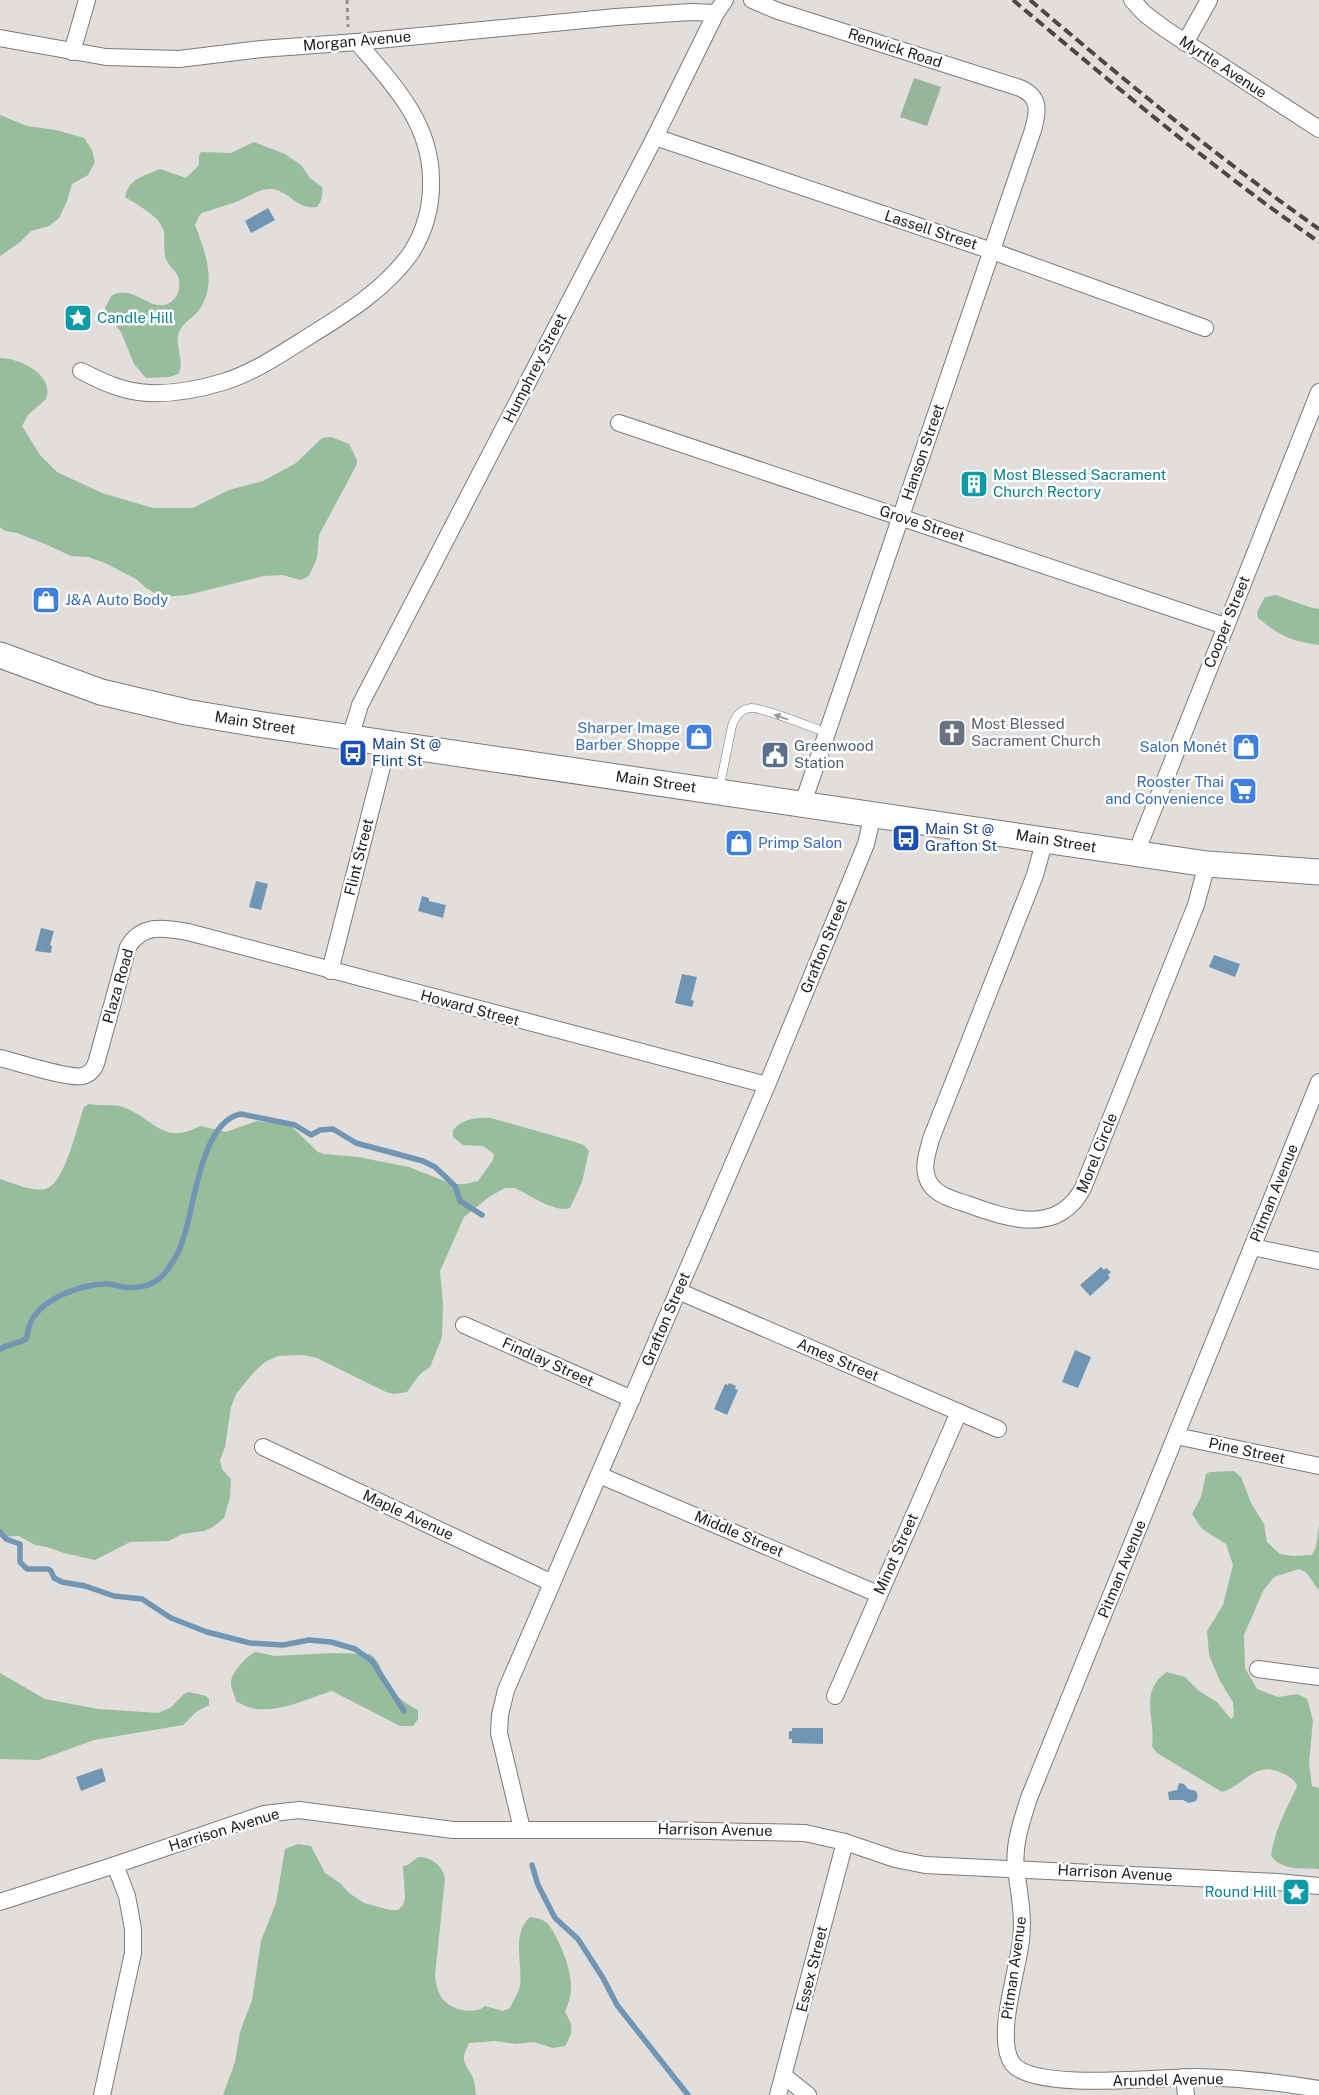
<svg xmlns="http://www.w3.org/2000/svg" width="1319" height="2095" font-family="'Public Sans',sans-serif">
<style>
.green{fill:#99b49c}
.forest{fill:#97bd9c}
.water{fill:#7096b4}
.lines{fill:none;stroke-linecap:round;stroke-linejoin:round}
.stream{stroke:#7096b4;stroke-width:5.5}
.lane-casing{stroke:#7d7a78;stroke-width:9}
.street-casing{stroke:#7d7a78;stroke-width:18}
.primary-casing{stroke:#7d7a78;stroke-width:27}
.path{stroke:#949290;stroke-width:3;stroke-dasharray:4 4;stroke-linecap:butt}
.lane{stroke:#fff;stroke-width:8}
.street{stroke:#fff;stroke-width:16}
.primary{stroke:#fff;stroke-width:25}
.rail{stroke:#494847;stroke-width:4;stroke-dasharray:10 5;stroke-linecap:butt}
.oneway{fill:#9c9b9b}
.labels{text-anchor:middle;stroke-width:5;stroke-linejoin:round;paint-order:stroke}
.street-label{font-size:15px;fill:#222120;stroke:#fff}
.culture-label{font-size:15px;fill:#0d838f;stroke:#fff;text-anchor:start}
.shop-label{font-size:15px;fill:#366cbe;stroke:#fff;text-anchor:end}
.worship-label{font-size:15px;fill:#5b616d;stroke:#fff;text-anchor:start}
.transit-label{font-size:15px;fill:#164399;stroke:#fff;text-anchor:start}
.service-label{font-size:15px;fill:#4e5e75;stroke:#fff;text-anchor:start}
</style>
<rect width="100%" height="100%" fill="#e1dedc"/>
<path class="green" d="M914,78L941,87L927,126L900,117Z"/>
<g class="forest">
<path d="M0,115L27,126L56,130L84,138L92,150L95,162L88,175L72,184L67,201L59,218L49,226L31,231L19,243L0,256Z"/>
<path d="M254,142L285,154L301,165L310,178L322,187C323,195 322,200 317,207C296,210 290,191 272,189C258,188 248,198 236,202C225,206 213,209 202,213L199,216L195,225C205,252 218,283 199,310C193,319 181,322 178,336C176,349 185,363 178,374L169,377L146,378L134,364L121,332L107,314L105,308L111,296C134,281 155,320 174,299C177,296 178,293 179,289C181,270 172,273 166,259C163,251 165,241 164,232C161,217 138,205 125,197C129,178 144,176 160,169L186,178L199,165V156L201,152L231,153Z"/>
<path d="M0,358C20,358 55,375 46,399L28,415L22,426L40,455L57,472L102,493L153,508H193L229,490L263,481L296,463L322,438L331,437L349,444L357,460V464L319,535L317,558L309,576L301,580L282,575L264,576L187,595L162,597L146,588L136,579L105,563L88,557L71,556L45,544L17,533L5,531L0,527Z"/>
<path d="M1276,595L1309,607L1319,609V645C1291,641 1280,636 1258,618L1257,612L1265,597Z"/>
<path d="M89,1104C100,1106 113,1104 123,1107C155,1119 163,1146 200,1126L226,1132L257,1121L290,1125L318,1152L324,1154L358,1157L409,1167L452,1184H465L478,1181L493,1160L494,1154L483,1146L463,1145L453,1137V1130C463,1119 476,1117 491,1118L572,1141L584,1145L589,1151L582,1182L570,1208C553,1213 530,1194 514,1188H505L489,1197L464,1217L440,1271L443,1304L442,1337L430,1367L420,1374L407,1392L394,1394L386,1392L317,1358L304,1355L278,1356L265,1362L254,1372L236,1394L231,1407L225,1447L220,1460L222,1469L231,1479L230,1497L224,1518L213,1527L204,1531L182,1534L169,1541L130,1542L95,1560L64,1553L47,1547L35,1545L19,1536L0,1537V1179C13,1183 32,1192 45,1189C65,1185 77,1125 84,1107Z"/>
<path d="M1234,1471L1241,1477L1251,1503L1264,1524L1267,1542L1280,1554L1293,1556L1312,1555L1316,1547L1319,1525V1591L1306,1572L1299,1569L1274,1577L1263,1591L1244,1635L1245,1668L1257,1689L1278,1697L1297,1694L1306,1698L1308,1702L1313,1721L1309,1763L1312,1786L1319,1788V1869C1302,1868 1283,1871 1271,1856C1274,1832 1285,1811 1296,1789L1297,1785C1293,1779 1289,1776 1282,1773C1255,1760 1245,1785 1222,1792L1157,1753L1152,1746C1156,1719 1138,1691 1167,1672L1185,1677L1199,1691L1217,1702L1231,1719L1234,1716L1233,1702L1220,1681L1209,1655L1207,1631L1223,1605L1233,1565L1226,1544L1202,1529L1192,1514L1201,1497L1206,1474L1210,1472Z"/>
<path d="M256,1652L275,1656L333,1653L370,1654C381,1661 382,1675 388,1685C396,1697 405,1703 418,1710V1719L413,1726H400L332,1691C302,1700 266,1721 236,1701C235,1695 230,1687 231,1682C231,1673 248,1654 256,1652Z"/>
<path d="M0,1673L45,1699L98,1709L158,1713L170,1708L184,1694L189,1692L206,1696L209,1699V1705L196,1712L183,1725L94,1740L39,1760L0,1759Z"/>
<path d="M298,1844L311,1846L325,1873L340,1883L349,1893L364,1903L390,1910H398L403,1905L405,1898L403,1866L408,1865L418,1857C432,1857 442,1865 445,1878L435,1976C436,1986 439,1998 448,2004C458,2011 476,2014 485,2006L503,2011L510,2008C513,2001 518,1994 520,1986C523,1964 511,1934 530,1917C537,1918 543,1919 548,1924C560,1940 572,1970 571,1989C571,1997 568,2004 565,2012C573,2025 574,2032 565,2046L553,2048L534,2042L516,2044L495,2041L469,2043C461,2060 463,2060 471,2074C475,2080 475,2088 476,2095H223L235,2062L240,2032L252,2000L261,1941L276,1903L285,1849Z"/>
</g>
<g class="water">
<path d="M268,208L275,220L251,233L245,221Z"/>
<path d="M256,881L268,884L261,910L249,907Z"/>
<path d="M422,896L429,898V901L446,905L443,918L418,911Z"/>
<path d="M41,928L54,931L50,945L52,946L51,953L35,951Z"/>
<path d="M1214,955L1240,964L1235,977L1209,967Z"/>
<path d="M682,974L697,977L691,1000L694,1001L692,1007L675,1003Z"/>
<path d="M1101,1267L1104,1270L1106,1268L1111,1272L1108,1275L1110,1278L1090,1296L1080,1285Z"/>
<path d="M1075,1350L1091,1357L1078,1388L1062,1382Z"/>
<path d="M729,1383L736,1386L735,1389L738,1390L727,1415L714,1409L725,1384L728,1385Z"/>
<path d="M792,1728H823V1744L792,1743V1739H789V1731H792Z"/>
<path d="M102,1768L106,1781L81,1791L76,1777Z"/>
<path d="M1179,1783L1184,1784L1188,1789L1196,1791L1198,1796L1196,1801L1189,1803L1183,1800H1169L1168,1792L1177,1790Z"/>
</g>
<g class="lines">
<g class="stream">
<path d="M0,1349C9,1344 17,1344 26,1339C28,1334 28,1329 30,1324C40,1299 80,1285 104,1284C110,1283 117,1286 123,1287C140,1289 157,1285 167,1270C174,1261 181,1248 184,1236C195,1205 201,1121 241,1114L295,1125L311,1135L320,1130L333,1129L356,1143L423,1161L435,1167L455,1186L460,1201L482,1215"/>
<path d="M0,1532L6,1539L20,1544V1562L27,1569H48L51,1571L54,1578L62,1582L85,1586L114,1596L142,1599L171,1618L207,1632L250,1643L283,1645L309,1640L331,1642L355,1649L372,1661L404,1711"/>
<path d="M532,1865L538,1885L555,1918L578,1939L603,1978L617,2005L688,2095"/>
</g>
<defs>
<path id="lane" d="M719,790L732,726C735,717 741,709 751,708C763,707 813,728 827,733"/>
<g id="street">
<path d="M752,0L778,11L1020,88C1041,97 1038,112 1033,130L803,803"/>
<path d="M1132,0L1145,14L1165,29L1319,129"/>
<path d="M0,38L106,57L179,59L261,49L357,42L616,17L691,12L716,13"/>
<path d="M1185,43L1209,0"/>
<path d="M72,52L87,0"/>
<path d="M655,137L992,251L1205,328"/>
<path d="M81,371C103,382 123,392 149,393C173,394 200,389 223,382C252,373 278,356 303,340C342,316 384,291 411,253C425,231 432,204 431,178C430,121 391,82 357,42"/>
<path d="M619,423L1225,626"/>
<path d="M350,738L360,705L655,137L716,13L725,0"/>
<path d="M1045,839L1035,875L931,1139C927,1155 921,1169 930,1184C938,1196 955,1200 967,1204C1008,1219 1058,1236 1083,1188L1196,905L1207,864"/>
<path d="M1136,853L1319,392"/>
<path d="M330,971L388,743"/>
<path d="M0,1058C16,1062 69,1079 82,1076C90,1075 95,1068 97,1060L128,947C142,923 165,928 188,932L767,1085"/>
<path d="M1319,1082L1029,1798C1022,1820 1013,1845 1016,1869C1019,1893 1024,1915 1021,1940C1018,1970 995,2037 1012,2063C1032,2092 1164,2077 1198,2077C1238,2078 1279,2082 1319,2089"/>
<path d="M1252,1247L1319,1261"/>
<path d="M678,1291L998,1429"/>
<path d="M464,1325L632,1399"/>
<path d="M1176,1436L1319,1466"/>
<path d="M263,1447L552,1583"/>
<path d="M599,1475L878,1594"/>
<path d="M1258,1669L1319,1677"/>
<path d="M835,1696L959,1412"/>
<path d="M522,1829L499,1733L500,1715L506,1690L767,1085L866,844L873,814"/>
<path d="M115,1865L264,1814L299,1810L453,1830H661L805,1833L845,1842L895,1859L925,1865L1278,1882L1319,1886"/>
<path d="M0,1902L115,1865L127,1896L133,1929V1953L102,2095"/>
<path d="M784,2076L808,2095"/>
<path d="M1184,2077L1186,2095"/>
<path d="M778,2095L845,1842"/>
</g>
<path id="primary" d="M0,655L101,692L186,712L257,724L1207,864L1319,872"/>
</defs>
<use href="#lane" class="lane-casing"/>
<use href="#street" class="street-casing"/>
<use href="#primary" class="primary-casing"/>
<path class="path" d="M347,0L348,27"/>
<use href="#lane" class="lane"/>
<use href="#street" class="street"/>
<use href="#primary" class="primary"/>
<g class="rail">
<path d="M1013,0C1113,84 1212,168 1319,242"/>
<path d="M1030,0C1124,80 1218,158 1319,229"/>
</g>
</g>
<defs><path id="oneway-solid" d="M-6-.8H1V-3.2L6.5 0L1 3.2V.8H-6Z" transform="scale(1.25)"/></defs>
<use class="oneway" href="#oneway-solid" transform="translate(781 717) rotate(-160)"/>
<defs>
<symbol id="sight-square" viewBox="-11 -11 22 22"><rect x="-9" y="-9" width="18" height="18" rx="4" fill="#0f9aa8" stroke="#fff"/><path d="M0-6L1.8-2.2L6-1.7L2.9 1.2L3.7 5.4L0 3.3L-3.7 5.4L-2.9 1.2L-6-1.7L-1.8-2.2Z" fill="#fff"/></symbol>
<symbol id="building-square" viewBox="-11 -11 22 22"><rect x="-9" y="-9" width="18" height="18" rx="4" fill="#0f9aa8" stroke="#fff"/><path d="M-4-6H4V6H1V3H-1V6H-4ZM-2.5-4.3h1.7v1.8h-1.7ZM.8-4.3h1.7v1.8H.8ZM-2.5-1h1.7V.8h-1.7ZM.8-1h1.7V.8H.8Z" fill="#fff"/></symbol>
<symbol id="shop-square" viewBox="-11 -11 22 22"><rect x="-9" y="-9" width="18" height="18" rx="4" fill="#3f7fe0" stroke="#fff"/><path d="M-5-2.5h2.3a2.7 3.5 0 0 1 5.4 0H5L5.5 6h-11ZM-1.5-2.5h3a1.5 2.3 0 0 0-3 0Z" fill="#fff"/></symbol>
<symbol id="church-square" viewBox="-11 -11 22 22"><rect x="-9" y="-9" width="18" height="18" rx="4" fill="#6b7280" stroke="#fff"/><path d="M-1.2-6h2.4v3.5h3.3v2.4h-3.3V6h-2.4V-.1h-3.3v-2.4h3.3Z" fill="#fff"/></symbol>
<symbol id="bus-square" viewBox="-11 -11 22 22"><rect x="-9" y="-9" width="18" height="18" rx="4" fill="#1a4fb4" stroke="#fff"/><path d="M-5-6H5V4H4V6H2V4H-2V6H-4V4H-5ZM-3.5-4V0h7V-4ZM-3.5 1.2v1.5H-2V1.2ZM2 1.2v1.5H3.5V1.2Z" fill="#fff"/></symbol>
<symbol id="civic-square" viewBox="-11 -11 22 22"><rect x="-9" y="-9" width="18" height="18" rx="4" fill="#5c6f8a" stroke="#fff"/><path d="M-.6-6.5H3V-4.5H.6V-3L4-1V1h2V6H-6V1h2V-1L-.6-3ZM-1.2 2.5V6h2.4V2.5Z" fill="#fff"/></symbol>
<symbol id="supermarket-square" viewBox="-11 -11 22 22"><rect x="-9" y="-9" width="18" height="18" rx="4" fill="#3f7fe0" stroke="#fff"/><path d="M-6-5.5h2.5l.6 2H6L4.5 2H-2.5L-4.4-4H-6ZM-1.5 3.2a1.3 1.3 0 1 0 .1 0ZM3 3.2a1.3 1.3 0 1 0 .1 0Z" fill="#fff"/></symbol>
</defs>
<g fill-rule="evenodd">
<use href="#sight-square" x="62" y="302" width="32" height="32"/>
<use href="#building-square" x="958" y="468" width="32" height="32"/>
<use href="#shop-square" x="30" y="584" width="32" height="32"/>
<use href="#church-square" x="936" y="717" width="32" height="32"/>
<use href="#shop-square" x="683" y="721" width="32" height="32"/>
<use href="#shop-square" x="1230" y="731" width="32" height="32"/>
<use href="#bus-square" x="337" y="737" width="32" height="32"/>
<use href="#civic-square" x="759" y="739" width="32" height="32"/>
<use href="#supermarket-square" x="1227" y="775" width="32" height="32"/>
<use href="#bus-square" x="890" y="822" width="32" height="32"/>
<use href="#shop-square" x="723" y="827" width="32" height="32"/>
<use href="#sight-square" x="1280" y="1876" width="32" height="32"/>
</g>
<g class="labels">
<g class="street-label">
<text transform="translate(357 41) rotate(-5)" y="5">Morgan Avenue</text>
<text transform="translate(895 48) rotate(18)" y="5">Renwick Road</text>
<text transform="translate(1223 67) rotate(33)" y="5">Myrtle Avenue</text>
<text transform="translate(931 230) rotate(18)" y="5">Lassell Street</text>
<text transform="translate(535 368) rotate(-63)" y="5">Humphrey Street</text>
<text transform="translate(923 452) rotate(-71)" y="5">Hanson Street</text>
<text transform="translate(922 524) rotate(18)" y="5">Grove Street</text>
<text transform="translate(1227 622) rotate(-68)" y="5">Cooper Street</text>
<text transform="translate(255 723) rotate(9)" y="5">Main Street</text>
<text transform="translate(656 782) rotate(8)" y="5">Main Street</text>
<text transform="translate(1056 841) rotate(9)" y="5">Main Street</text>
<text transform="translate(359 857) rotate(-76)" y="5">Flint Street</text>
<text transform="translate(824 946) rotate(-68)" y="5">Grafton Street</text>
<text transform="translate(118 986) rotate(-74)" y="5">Plaza Road</text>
<text transform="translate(470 1008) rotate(15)" y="5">Howard Street</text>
<text transform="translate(1097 1153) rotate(-68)" y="5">Morel Circle</text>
<text transform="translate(1274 1193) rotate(-68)" y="5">Pitman Avenue</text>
<text transform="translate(666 1319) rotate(-67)" y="5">Grafton Street</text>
<text transform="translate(838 1360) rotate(23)" y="5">Ames Street</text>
<text transform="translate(548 1362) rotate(24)" y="5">Findlay Street</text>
<text transform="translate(1247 1451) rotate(12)" y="5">Pine Street</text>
<text transform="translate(408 1515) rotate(25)" y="5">Maple Avenue</text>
<text transform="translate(739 1534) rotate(23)" y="5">Middle Street</text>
<text transform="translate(896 1554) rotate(-66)" y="5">Minot Street</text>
<text transform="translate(1122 1569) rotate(-68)" y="5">Pitman Avenue</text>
<text transform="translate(224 1830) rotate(-17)" y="5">Harrison Avenue</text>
<text transform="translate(715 1830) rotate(1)" y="5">Harrison Avenue</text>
<text transform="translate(1115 1873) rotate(3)" y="5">Harrison Avenue</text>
<text transform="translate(1014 1968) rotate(-82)" y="5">Pitman Avenue</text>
<text transform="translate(812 1969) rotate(-76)" y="5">Essex Street</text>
<text transform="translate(1168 2080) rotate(-1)" y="5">Arundel Avenue</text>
</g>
<g class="culture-label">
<text x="97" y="323">Candle Hill</text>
<text x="993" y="480">Most Blessed Sacrament<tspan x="993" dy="17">Church Rectory</tspan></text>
<text x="1277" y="1897" text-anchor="end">Round Hill</text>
</g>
<g class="shop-label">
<text x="65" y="605" text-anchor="start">J&amp;A Auto Body</text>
<text x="680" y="733">Sharper Image<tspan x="680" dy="17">Barber Shoppe</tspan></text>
<text x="1227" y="752">Salon Monét</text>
<text x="1224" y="787">Rooster Thai<tspan x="1224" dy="17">and Convenience</tspan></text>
<text x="758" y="848" text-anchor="start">Primp Salon</text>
</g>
<g class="worship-label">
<text x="971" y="729">Most Blessed<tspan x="971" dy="17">Sacrament Church</tspan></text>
</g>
<g class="transit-label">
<text x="372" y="749">Main St @<tspan x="372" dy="17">Flint St</tspan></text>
<text x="925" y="834">Main St @<tspan x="925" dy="17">Grafton St</tspan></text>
</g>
<g class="service-label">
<text x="794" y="751">Greenwood<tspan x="794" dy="17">Station</tspan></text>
</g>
</g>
</svg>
